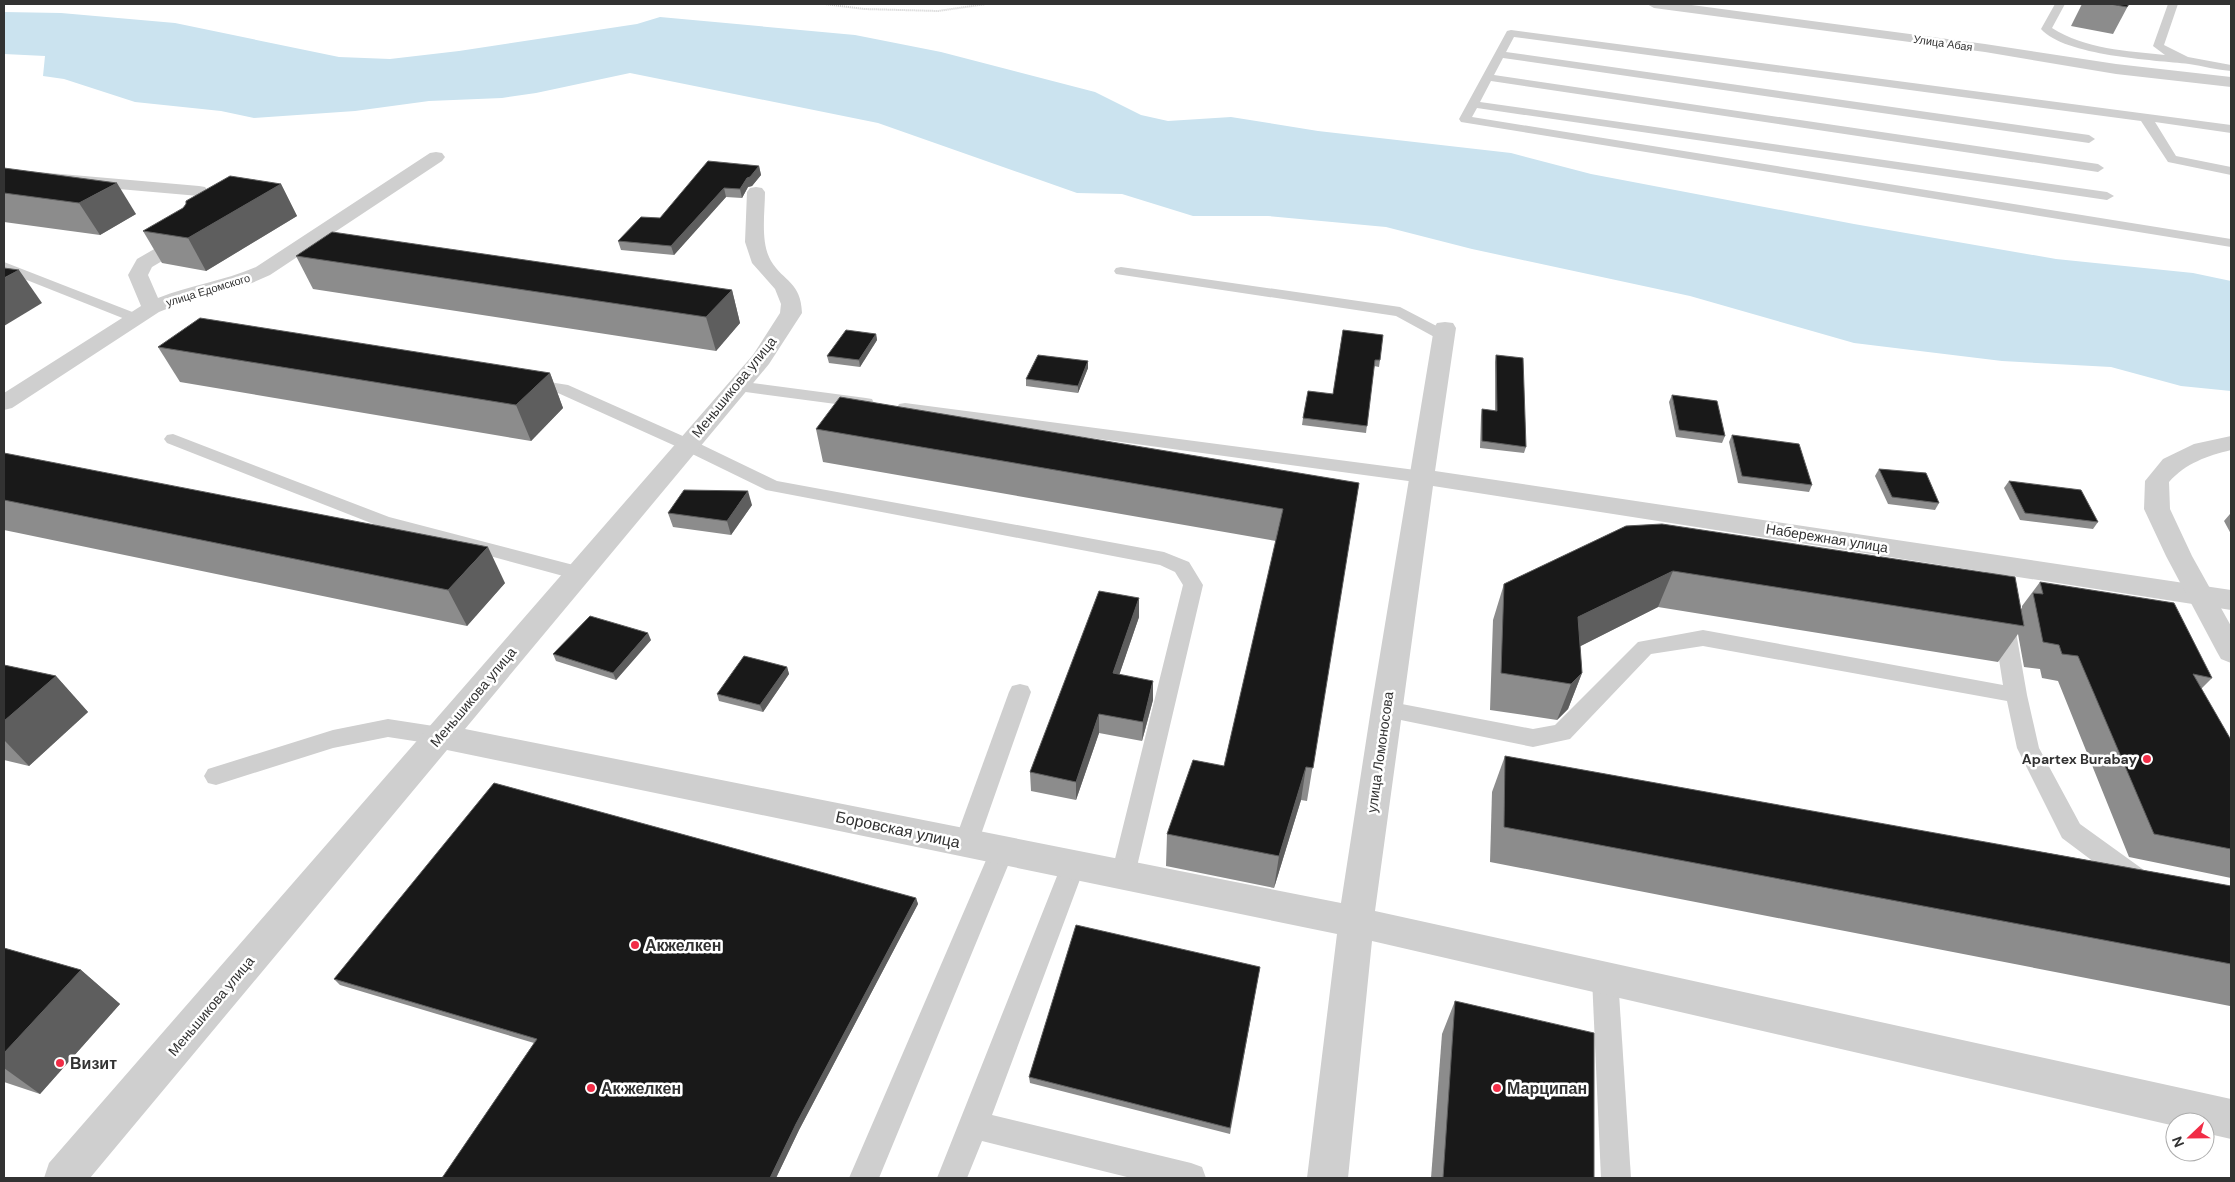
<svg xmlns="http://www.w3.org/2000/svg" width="2235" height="1182" font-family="'DM Sans',sans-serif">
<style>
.water{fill:#cbe3ef}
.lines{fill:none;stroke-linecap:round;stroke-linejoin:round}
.path{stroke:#cfcfcf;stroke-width:2;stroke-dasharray:1 1;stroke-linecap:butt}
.service{fill:#cfcfcf;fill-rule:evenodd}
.minor{fill:#cfcfcf;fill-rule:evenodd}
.tertiary{fill:#cfcfcf;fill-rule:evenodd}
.wall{fill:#8c8c8c}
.shaded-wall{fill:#5e5e5e}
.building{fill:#191919;stroke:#5e5e5e}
.poi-dot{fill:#f12c46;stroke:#fff;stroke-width:2}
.labels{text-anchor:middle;stroke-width:5;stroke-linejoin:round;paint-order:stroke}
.far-street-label{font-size:11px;fill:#323232;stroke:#fff}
.street-label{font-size:14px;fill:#323232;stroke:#fff}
.poi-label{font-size:14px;font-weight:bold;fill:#323232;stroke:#fff;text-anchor:end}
.near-street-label{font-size:16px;fill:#323232;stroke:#fff}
.near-poi-label{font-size:16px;font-weight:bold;fill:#323232;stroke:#fff;text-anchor:start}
</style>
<rect width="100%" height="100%" fill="#fff"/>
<path class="water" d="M4,12L61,13L175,23L339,57L390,59L459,51L637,24L660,17L855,35L941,52L1095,92L1141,115L1168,121L1231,117L1318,131L1511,153L1591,174L1854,224L2056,259L2193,273L2231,281V391L2181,386L2111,367L2002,361L1854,343L1690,296L1472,249L1386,227L1268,216H1193L1122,194L1077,193L878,123L630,73L536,93L502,98L429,101L355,111L254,118L221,111L135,102L64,79L43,76L45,56L4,54Z"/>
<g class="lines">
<path class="path" d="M824,4L864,9L938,11L986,4"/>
<g class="service">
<path d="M2055,4H2065L2052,28C2085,49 2127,51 2165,55L2153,46L2168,4H2178L2164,45L2188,57L2231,65V71C2217,70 2203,66 2189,64C2154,60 2065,56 2041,29Z"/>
<path d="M1511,30L2231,125V133L2155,122L2176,156L2231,167V175L2168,162L2141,121L1514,37L1506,52L2089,135L2095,139L2089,143L1503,58L1494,75L2098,164L2104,168L2098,172L1491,81L1480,102L2107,192L2114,196L2107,200L1477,108L1472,117L2231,239V247L1461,122L1459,119L1507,31Z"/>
<path d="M4,262L140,315L143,318L140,321H130L4,271Z"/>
<path d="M1121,267L1400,307L1450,333L1452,336L1450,339H1438L1396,316L1116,274L1114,271L1116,268Z"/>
<path d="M530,379L568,385L694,441L777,481L1164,552L1189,562L1203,585L1135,875L1132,883L1123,886L1114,883L1111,875L1183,585L1175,572L1160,565L766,490L682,449L558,393L524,388L522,384L524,380Z"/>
<path d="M737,381L866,398L872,399L874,403L872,407L866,408L731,390L729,386L731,382Z"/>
<path d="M905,403L1423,471L1429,473L1432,477L1429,481L1423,483L899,412L897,408L899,404Z"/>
<path d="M173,434L389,517L585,568L588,573L585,578L578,580L376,525L167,443L164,439L167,435Z"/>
<path d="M1994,556L2001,558L2004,563L2027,695L2039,748L2080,824L2148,873L2151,881L2148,889L2139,892L2130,889L2062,838L2017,748L2007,701L1703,646L1651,654L1570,739L1533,747L1386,717L1378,715L1375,709L1378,703L1386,701L1533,729L1555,725L1638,642L1703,630L2003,685L1984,563L1987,558Z"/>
<path d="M1020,684L1028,686L1031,692L978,843L975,850L966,853L957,850L954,843L1009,692L1012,686Z"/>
<path d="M388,719L440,727L448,730L451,736L448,742L440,745L388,737L333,748L216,785L208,783L204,776L208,769L333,730Z"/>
<path d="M1002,841L1011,844L1014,851L879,1178H849L990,851L993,844Z"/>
<path d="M1073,855L1082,859L1085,866L992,1115L1191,1163L1202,1167L1206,1178H1131L982,1141L967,1178H937L1061,866L1064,859Z"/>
<path d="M1605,966L1614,969L1618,978L1631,1178H1601L1592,978L1596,969Z"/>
</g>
<g class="minor">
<path d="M436,152L442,153L445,157L442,161L270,275L252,283L189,300L159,312L12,408L4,410V393L141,306L128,275L137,259L182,233L189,231L196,233L199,237L196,241L152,267L148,275L158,298C190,285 224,281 256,267L430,153Z"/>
<path d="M4,169L199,186L205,187L208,191L205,195L199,196L4,179Z"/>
<path d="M756,187L762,188L765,192C765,213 760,242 771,261C784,282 801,282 802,313L769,364L465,729L1341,903L1371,709L1434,328L1437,323L1445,322L1453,323L1456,328L1435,471L2231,590V610L1433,486L1375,911L2231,1099V1139L2205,1133V1122H2175V1126L1372,941L1348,1178H1307L1337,934L447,750L90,1178H44L49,1163L753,355L780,313L781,304L775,289L752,263L745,242L747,192L750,188Z"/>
</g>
<g class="tertiary">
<path d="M1647,4H1684L1985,44L2116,64L2231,77V87L2116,74L1985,52L1654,8Z"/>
<path d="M2231,436V450C2207,456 2186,463 2169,482L2170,509L2192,556L2231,626V663L2221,659L2217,652L2166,556L2144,509L2145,481L2163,459L2194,444Z"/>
</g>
</g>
<g class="wall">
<path d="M2082,4H2129L2113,34L2071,26Z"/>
<path d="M759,166L761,175L752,186L748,187L742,198L726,197L674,255L621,250L618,241Z"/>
<path d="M4,168L136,214L100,235L4,222Z"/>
<path d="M281,184L297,216L206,271L162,263L143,231Z"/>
<path d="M296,256L732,290L740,323L716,351L313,289Z"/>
<path d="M1343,330L1380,360L1379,367L1374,366L1366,433L1302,425L1303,418L1333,394Z"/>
<path d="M876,334L877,340L860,367L829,363L827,356Z"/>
<path d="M158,347L550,373L563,408L531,441L180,382Z"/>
<path d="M1496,355L1526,447L1524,453L1480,448L1481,416L1482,409L1495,411V362Z"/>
<path d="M1088,361V368L1078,393L1026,386V379Z"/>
<path d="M1672,395L1725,436L1722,443L1676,437L1669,402Z"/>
<path d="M816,429L1359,483L1307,801L1301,800L1274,888L1166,866L1167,834L1224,766L1276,541L823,462Z"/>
<path d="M1732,435L1812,485L1809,492L1738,483L1729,442Z"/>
<path d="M4,453L505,583L467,626L4,530Z"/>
<path d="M1879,469L1939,503L1935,510L1888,504L1875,476Z"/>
<path d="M2009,481L2098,522L2093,529L2020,520L2004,488Z"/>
<path d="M752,505L731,535L673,527L668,513Z"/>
<path d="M2230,514H2231V534L2224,521Z"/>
<path d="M1626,526L2021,609L2022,608V606L2040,582L2212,678L2201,689L2231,740V878L2129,857L2058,681L2042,678L2040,669L2024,667L2018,634L1998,662L1658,607L1580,646L1582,673L1568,709L1557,720L1490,710L1493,620L1504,584Z"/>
<path d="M1139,598V617L1119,675L1153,700L1142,741L1099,733L1076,800L1031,791L1030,772Z"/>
<path d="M651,640L616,680L556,661L553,654Z"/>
<path d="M4,665L56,676L88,712L29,766L4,760Z"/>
<path d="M787,667L789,674L763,712L719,701L717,694Z"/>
<path d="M1505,756L2231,886V1005L2230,1006L1490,862L1492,792Z"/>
<path d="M916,898L918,904L799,1130L776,1178H442L534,1043L340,985L334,979Z"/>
<path d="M4,948L81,970L120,1004L40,1094L4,1082Z"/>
<path d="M1260,967L1230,1134L1030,1083L1029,1077Z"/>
<path d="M1455,1001L1594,1178H1431L1442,1034Z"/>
</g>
<g class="shaded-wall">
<path d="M759,166L761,175L752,186L748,187L742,198L740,189L747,178Z"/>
<path d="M117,183L136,214L100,235L79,203Z"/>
<path d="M281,184L297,216L206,271L188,238Z"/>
<path d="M724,188L726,197L674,255L671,246Z"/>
<path d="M19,270L42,303L4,326V278Z"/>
<path d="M732,290L740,323L716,351L706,317Z"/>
<path d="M876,334L877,340L860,367L859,360Z"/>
<path d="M1088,361V368L1078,393V386Z"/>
<path d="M550,373L563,408L531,441L516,405Z"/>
<path d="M748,491L752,505L731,535L727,521Z"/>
<path d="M488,547L505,583L467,626L448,590Z"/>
<path d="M1673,571L1658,607L1565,654L1578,617Z"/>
<path d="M1139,598V617L1113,693V673Z"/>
<path d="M648,633L651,640L616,680L613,673Z"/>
<path d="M787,667L789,674L763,712L760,705Z"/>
<path d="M1582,673L1568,709L1557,720L1571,684Z"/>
<path d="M56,676L88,712L29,766L4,740V721Z"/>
<path d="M1153,681V700L1142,741L1143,722Z"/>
<path d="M1099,714V733L1076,800V782Z"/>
<path d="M1306,767L1301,800L1274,888L1279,856Z"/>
<path d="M916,898L918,904L799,1130L776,1178H770L796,1124Z"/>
<path d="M81,970L120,1004L40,1094L4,1068V1053Z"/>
</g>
<g class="building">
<path d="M2110,4H2129L2127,7Z"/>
<path d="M708,161L759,166L750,177L747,178L740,189L724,188L671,246L618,241L641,217L660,218Z"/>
<path d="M4,168L117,183L79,203L4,193Z"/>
<path d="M230,176L281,184L188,238L143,231L183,208L186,204V201Z"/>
<path d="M332,232L732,290L706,317L296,256Z"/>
<path d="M4,268L19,270L4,278Z"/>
<path d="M200,318L550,373L516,405L158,347Z"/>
<path d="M846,330L876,334L859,360L827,356Z"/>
<path d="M1343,330L1383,335L1380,360H1375L1367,426L1303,418L1308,391L1333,394Z"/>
<path d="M1038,355L1088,361L1078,386L1026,379Z"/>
<path d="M1496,355L1523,358L1526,447L1482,441V409L1497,411Z"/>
<path d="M1672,395L1717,401L1725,436L1679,430Z"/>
<path d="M840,397L1359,483L1313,768L1306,767L1279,856L1167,834L1193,760L1224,766L1283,509L816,429Z"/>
<path d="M1732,435L1799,444L1812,485L1742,476Z"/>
<path d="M4,453L488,547L448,590L4,500Z"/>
<path d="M1879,469L1926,473L1939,503L1892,497Z"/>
<path d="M2009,481L2081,490L2098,522L2025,513Z"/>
<path d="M684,490L748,491L727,521L668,513Z"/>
<path d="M1662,524L2015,577L2024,626L1673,571L1578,617L1582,673L1571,684L1501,673L1504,584L1626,526Z"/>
<path d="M2040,582L2174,603L2212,678L2193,674L2231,740V849L2154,834L2078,656L2062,654L2059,645L2043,642L2033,593L2043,594Z"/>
<path d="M1099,591L1139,598L1113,673L1153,681L1143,722L1099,714L1076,782L1030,772Z"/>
<path d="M590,616L648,633L613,673L553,654Z"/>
<path d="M744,656L787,667L760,705L717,694Z"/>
<path d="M4,665L56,676L4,721Z"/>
<path d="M1505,756L2231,886V964L1504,827Z"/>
<path d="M494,783L916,898L796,1124L770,1178H442L537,1039L334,979Z"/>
<path d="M1076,925L1260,967L1230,1128L1029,1077Z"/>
<path d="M4,948L81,970L4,1053Z"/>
<path d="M1455,1001L1594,1033V1178H1443Z"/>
</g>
<g class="poi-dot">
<circle cx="2147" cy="759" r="5"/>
<circle cx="635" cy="945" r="5"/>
<circle cx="60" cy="1063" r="5"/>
<circle cx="591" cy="1088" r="5"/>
<circle cx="1497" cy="1088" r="5"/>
</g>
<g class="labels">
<g class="far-street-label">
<text transform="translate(1943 43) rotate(8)" y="4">Улица Абая</text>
<text transform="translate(208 290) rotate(-17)" y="4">улица Едомского</text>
</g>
<g class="street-label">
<text transform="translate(734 387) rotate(-51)" y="5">Меньшикова улица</text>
<text transform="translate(1827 538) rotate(9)" y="5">Набережная улица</text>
<text transform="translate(473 697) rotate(-50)" y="5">Меньшикова улица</text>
<text transform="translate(1380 752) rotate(-82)" y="5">улица Ломоносова</text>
<text transform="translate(211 1006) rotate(-50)" y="5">Меньшикова улица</text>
</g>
<g class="poi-label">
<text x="2137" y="764">Apartex Burabay</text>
</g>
<g class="near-street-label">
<text transform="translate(898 829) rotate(12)" y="6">Боровская улица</text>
</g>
<g class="near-poi-label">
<text x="645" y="951">Акжелкен</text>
<text x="70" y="1069">Визит</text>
<text x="601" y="1094">Ак желкен</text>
<text x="1507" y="1094">Марципан</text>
</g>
</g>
<rect width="2235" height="1182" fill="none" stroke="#323232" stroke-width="10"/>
<g transform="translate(2190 1137) rotate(248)"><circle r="24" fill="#ffffff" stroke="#adadad"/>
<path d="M0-4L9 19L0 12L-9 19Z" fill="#f12c46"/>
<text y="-8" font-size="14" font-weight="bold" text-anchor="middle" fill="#323232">N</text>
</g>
</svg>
